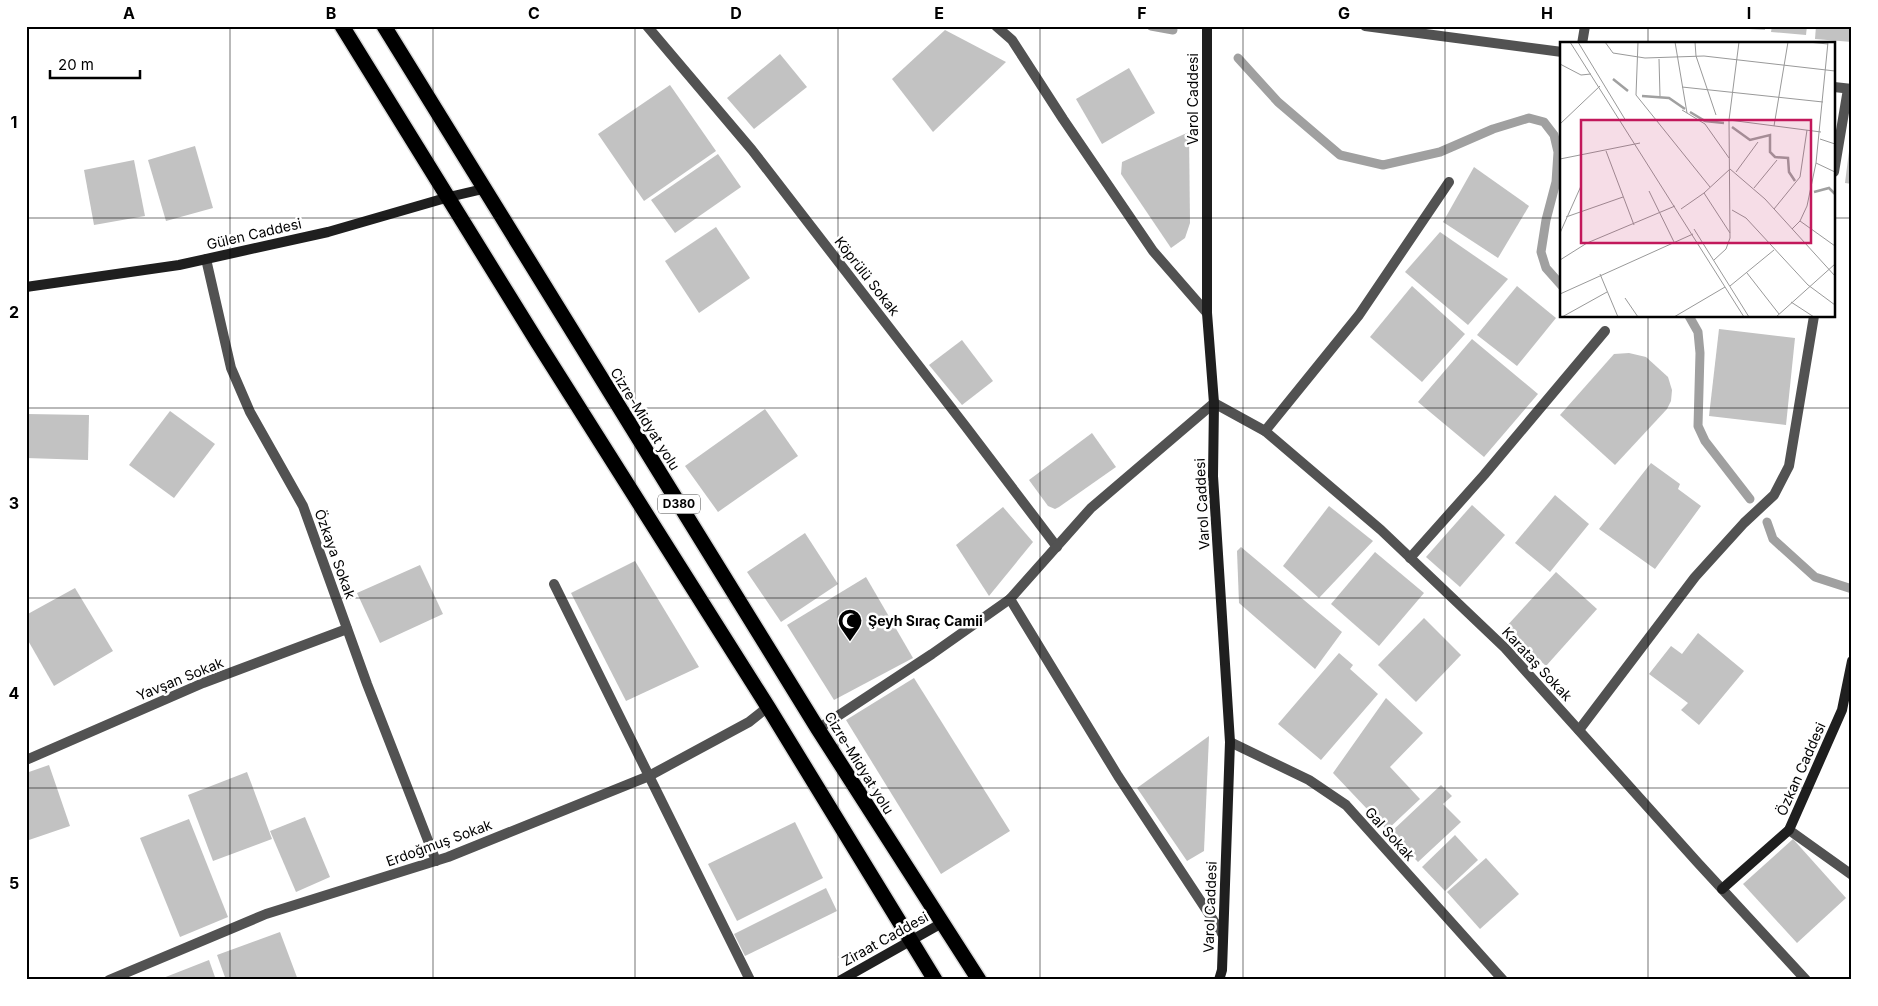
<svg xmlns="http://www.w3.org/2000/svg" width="1878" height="1006" font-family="Inter,sans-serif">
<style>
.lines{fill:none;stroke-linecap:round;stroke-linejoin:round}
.stream{stroke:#a0a0a0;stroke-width:9}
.building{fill:#c2c2c2}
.highway-casing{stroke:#dbdbdb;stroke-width:18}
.street{stroke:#525252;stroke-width:10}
.secondary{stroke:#1f1f1f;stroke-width:10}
.highway{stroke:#000;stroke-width:15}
.grid{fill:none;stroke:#000;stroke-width:1;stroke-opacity:0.55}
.labels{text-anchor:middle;stroke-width:5;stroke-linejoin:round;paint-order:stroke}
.shield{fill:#fff;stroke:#4c4c4c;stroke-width:1}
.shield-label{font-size:12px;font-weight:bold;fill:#000}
.street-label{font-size:14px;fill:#000;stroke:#fff}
.poi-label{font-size:14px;font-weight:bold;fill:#000;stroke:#fff;text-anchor:start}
.inset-river{fill:none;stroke:#a0a0a0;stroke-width:2.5}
.inset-road{fill:none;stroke:#999;stroke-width:1}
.view{fill:#c2185b;fill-opacity:0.15;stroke:#c2185b;stroke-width:2.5}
.inset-edge{fill:none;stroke:#000;stroke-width:2.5}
.neatline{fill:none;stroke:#000;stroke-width:2}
.grid-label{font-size:16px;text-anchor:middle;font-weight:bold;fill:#000}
</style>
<rect width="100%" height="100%" fill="#fff"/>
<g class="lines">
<g class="stream">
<path d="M1151,26L1173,30"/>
<path d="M1238,58L1278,102L1340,155L1383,165L1440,152L1493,129L1529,118L1544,122L1554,135L1558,152L1556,182L1546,220L1541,252L1546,268L1562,286"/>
<path d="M1689,316L1698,332L1700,353L1698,426L1705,441L1750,499"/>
<path d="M1767,522L1773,539L1815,577L1852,589"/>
</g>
</g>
<g class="building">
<path d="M1732,26H1765V30L1732,28Z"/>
<path d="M1772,26H1807L1806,35L1771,32Z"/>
<path d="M1816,26H1852V42L1815,39Z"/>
<path d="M945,30L1006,62L933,132L892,79Z"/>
<path d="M780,54L807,87L754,129L727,98Z"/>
<path d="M1129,68L1155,113L1102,144L1076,99Z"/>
<path d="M670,85L716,151L644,201L598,134Z"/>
<path d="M1189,132L1190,223L1185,238L1171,248L1121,174L1122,162Z"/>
<path d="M1851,135H1852V184L1845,183Z"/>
<path d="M195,146L213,208L166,221L148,160Z"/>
<path d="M718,154L741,187L675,233L651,200Z"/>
<path d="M134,160L145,216L94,225L84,170Z"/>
<path d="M1474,167L1529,206L1498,258L1443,222Z"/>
<path d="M716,227L750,278L699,313L665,261Z"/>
<path d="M1440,232L1508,279L1468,325L1405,272Z"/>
<path d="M1412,286L1465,334L1422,382L1370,337Z"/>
<path d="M1517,286L1556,318L1517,366L1477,335Z"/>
<path d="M1719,329L1795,338L1786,425L1709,416Z"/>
<path d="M1472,339L1538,394L1484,457L1418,402Z"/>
<path d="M962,340L993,381L962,405L929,365Z"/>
<path d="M1629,353L1646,357L1668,377L1672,390L1671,401L1667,409L1615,465L1560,415L1614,354Z"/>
<path d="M765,409L798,456L718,512L685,466Z"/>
<path d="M170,411L215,444L174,498L129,465Z"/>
<path d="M27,414L89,415L88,460L26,458Z"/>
<path d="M1092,433L1116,467L1059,507L1055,509L1048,506L1029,480Z"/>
<path d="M1651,463L1680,484L1678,489L1701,506L1655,569L1599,529Z"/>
<path d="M1555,495L1589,524L1550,572L1515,543Z"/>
<path d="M1472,505L1505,535L1460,587L1426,557Z"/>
<path d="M1329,506L1373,541L1319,598L1283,566Z"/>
<path d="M1003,507L1033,542L989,596L956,545Z"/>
<path d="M805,533L838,584L781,622L747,572Z"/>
<path d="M1241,547L1342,632L1315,669L1239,603L1237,551Z"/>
<path d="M1375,552L1424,593L1379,646L1331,604Z"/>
<path d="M635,561L699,667L626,701L571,593Z"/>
<path d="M420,565L443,614L380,643L357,593Z"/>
<path d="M1556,572L1597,609L1546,666L1505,628Z"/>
<path d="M866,577L913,658L834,700L787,625Z"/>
<path d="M75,588L113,651L54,686L26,637V615Z"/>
<path d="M1424,618L1461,655L1416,702L1378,665Z"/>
<path d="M1698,633L1744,671L1699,725L1681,710L1688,703L1649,674L1671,646L1682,654Z"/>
<path d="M1339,653L1353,665L1350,669L1378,694L1321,760L1278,724Z"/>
<path d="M914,678L1010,831L941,874L846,720Z"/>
<path d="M1386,698L1423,733L1390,767L1420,799L1387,830L1333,773Z"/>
<path d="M1209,736L1204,851L1187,861L1137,788Z"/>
<path d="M49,765L70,826L26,841V773Z"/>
<path d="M247,772L272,839L213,861L188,795Z"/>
<path d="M1441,785L1452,796L1443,804L1461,822L1418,862L1390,833Z"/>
<path d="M305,817L330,877L296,892L270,831Z"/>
<path d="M189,819L228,917L180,937L140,838Z"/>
<path d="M795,822L823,878L737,921L708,864Z"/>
<path d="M1455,835L1478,860L1445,891L1422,867Z"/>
<path d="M1793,839L1846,898L1797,943L1743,884Z"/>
<path d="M1486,858L1519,894L1480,929L1447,892Z"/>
<path d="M826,888L837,911L745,956L734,934Z"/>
<path d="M280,932L298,980H226L217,955Z"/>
<path d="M209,960L216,980H158Z"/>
</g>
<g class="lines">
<defs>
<g id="highway">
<path d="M342,26L538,343L768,707L935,980"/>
<path d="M384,26L818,729L979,980"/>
</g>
</defs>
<use href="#highway" class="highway-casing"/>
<g class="street">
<path d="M647,26L752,150L966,427L1057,547"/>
<path d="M996,26L1012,40L1063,119L1153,251L1207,313"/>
<path d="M1365,26L1562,52"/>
<path d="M1582,44L1585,26"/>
<path d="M1834,87L1852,89"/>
<path d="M1834,172L1848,89"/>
<path d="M206,259L231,368L250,412L303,506L367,684L436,861"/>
<path d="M1265,431L1359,315L1449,182"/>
<path d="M1410,558L1484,475L1605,331"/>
<path d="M554,584L750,980"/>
<path d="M1010,599L1118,776L1223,935"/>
<path d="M818,729L932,654L1010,599L1091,508L1214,403L1265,431L1381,530L1505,648L1698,863L1806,980"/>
<path d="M1579,730L1695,577L1744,523L1774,495L1789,466L1814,316"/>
<path d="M1230,742L1309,780L1346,805L1503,980"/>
<path d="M26,760L203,683L347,629"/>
<path d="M1789,830L1852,875"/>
<path d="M109,980L266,914L448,857L649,776L749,722L768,707"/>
</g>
<g class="secondary">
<path d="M1207,26V313L1214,403L1213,476L1230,742L1222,970L1219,980"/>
<path d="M26,287L179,265L328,232L449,197L483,189"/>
<path d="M1722,889L1789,830L1842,710L1852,661"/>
<path d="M841,980L942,923"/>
</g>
<use href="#highway" class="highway"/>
</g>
<path class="grid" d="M230,26V980M433,26V980M635,26V980M838,26V980M1040,26V980M1243,26V980M1445,26V980M1648,26V44M26,218H1562M1834,218H1852M1648,316V980M26,408H1852M26,598H1852M26,788H1852"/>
<defs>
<symbol id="mosque-pin" viewBox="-11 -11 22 30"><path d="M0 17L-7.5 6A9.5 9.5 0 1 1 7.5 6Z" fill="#000" stroke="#fff"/><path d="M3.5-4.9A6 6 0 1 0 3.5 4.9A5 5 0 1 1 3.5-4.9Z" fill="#fff"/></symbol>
</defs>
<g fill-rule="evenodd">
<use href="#mosque-pin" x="836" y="607" width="28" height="38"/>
</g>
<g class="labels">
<rect class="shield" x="658" y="494.5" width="42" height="19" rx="4"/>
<g class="shield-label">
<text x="679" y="508">D380</text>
</g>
<g class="street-label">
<text transform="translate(1193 99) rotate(-90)" y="5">Varol Caddesi</text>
<text transform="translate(254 234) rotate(-13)" y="5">Gülen Caddesi</text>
<text transform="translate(867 276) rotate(52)" y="5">Köprülü Sokak</text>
<text transform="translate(645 419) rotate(58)" y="5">Cizre-Midyat yolu</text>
<text transform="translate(1202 504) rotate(-93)" y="5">Varol Caddesi</text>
<text transform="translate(335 554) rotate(70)" y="5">Özkaya Sokak</text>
<text transform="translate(1537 664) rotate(47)" y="5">Karataş Sokak</text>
<text transform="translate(180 679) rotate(-22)" y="5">Yavşan Sokak</text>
<text transform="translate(859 763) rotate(58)" y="5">Cizre-Midyat yolu</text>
<text transform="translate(1801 769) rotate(-66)" y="5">Özkan Caddesi</text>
<text transform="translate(1390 834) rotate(48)" y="5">Gal Sokak</text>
<text transform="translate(439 843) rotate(-20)" y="5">Erdoğmuş Sokak</text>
<text transform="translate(1210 907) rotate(-88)" y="5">Varol Caddesi</text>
<text transform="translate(885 939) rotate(-29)" y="5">Ziraat Caddesi</text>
</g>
<g class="poi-label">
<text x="868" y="626">Şeyh Sıraç Camii</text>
</g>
</g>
<g transform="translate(1560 42)">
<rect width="275" height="275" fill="#fff"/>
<path class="inset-river" d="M53,37L68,49M82,54L109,56L125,67M130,70L145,79L164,81M172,85L190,98L210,93V110L215,115L228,116L229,130L235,139M254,150L269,146L275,152"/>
<path class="inset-road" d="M10,0L184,275M18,0L66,79M45,0L53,11L85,16L144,14L275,29M78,0L76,53L150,145M115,0L127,71M135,0L136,14L156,73M248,0L268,2M99,17L100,54M0,22L21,33L31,32M122,45L263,60M122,68L145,82L169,116M169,78L261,90M0,82L40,44M214,84L228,0M260,97L275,102M46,109L74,183M0,117L80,101M256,121L275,130M176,130L198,100M194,146L217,118M89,149L115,202M144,151L170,191M121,167L144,151L170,127L205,157L275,234M214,167L240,135L247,88M172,168L186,176L248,243L275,263M6,175L63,155M240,179L275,204M134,187L189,275M232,187L240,179L247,164L256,121L268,0M0,191L21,144V113M0,218L27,201L115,164M154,218L166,207L170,196L169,78L179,0M187,231L219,272M40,232L58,275M170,244L214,208M0,252L133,192M65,256L78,275M231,260L254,275M2,275L47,250M114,275L165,245M216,275L275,222"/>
<path class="view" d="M21,78H251V201H21Z"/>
<rect width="275" height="275" class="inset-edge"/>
</g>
<rect width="1878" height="1006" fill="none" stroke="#ffffff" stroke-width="55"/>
<path d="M50 70v8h90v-8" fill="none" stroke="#000000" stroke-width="2.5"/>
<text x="58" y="70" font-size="15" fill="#000000" stroke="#ffffff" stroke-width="4" paint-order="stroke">20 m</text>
<rect x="28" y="28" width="1822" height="950" class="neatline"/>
<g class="grid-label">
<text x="129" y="19">A</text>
<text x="331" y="19">B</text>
<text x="534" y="19">C</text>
<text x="736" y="19">D</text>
<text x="939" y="19">E</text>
<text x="1142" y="19">F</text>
<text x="1344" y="19">G</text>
<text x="1547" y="19">H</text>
<text x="1749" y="19">I</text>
<text x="14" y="128">1</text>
<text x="14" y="318">2</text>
<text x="14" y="509">3</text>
<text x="14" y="699">4</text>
<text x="14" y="889">5</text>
</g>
</svg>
